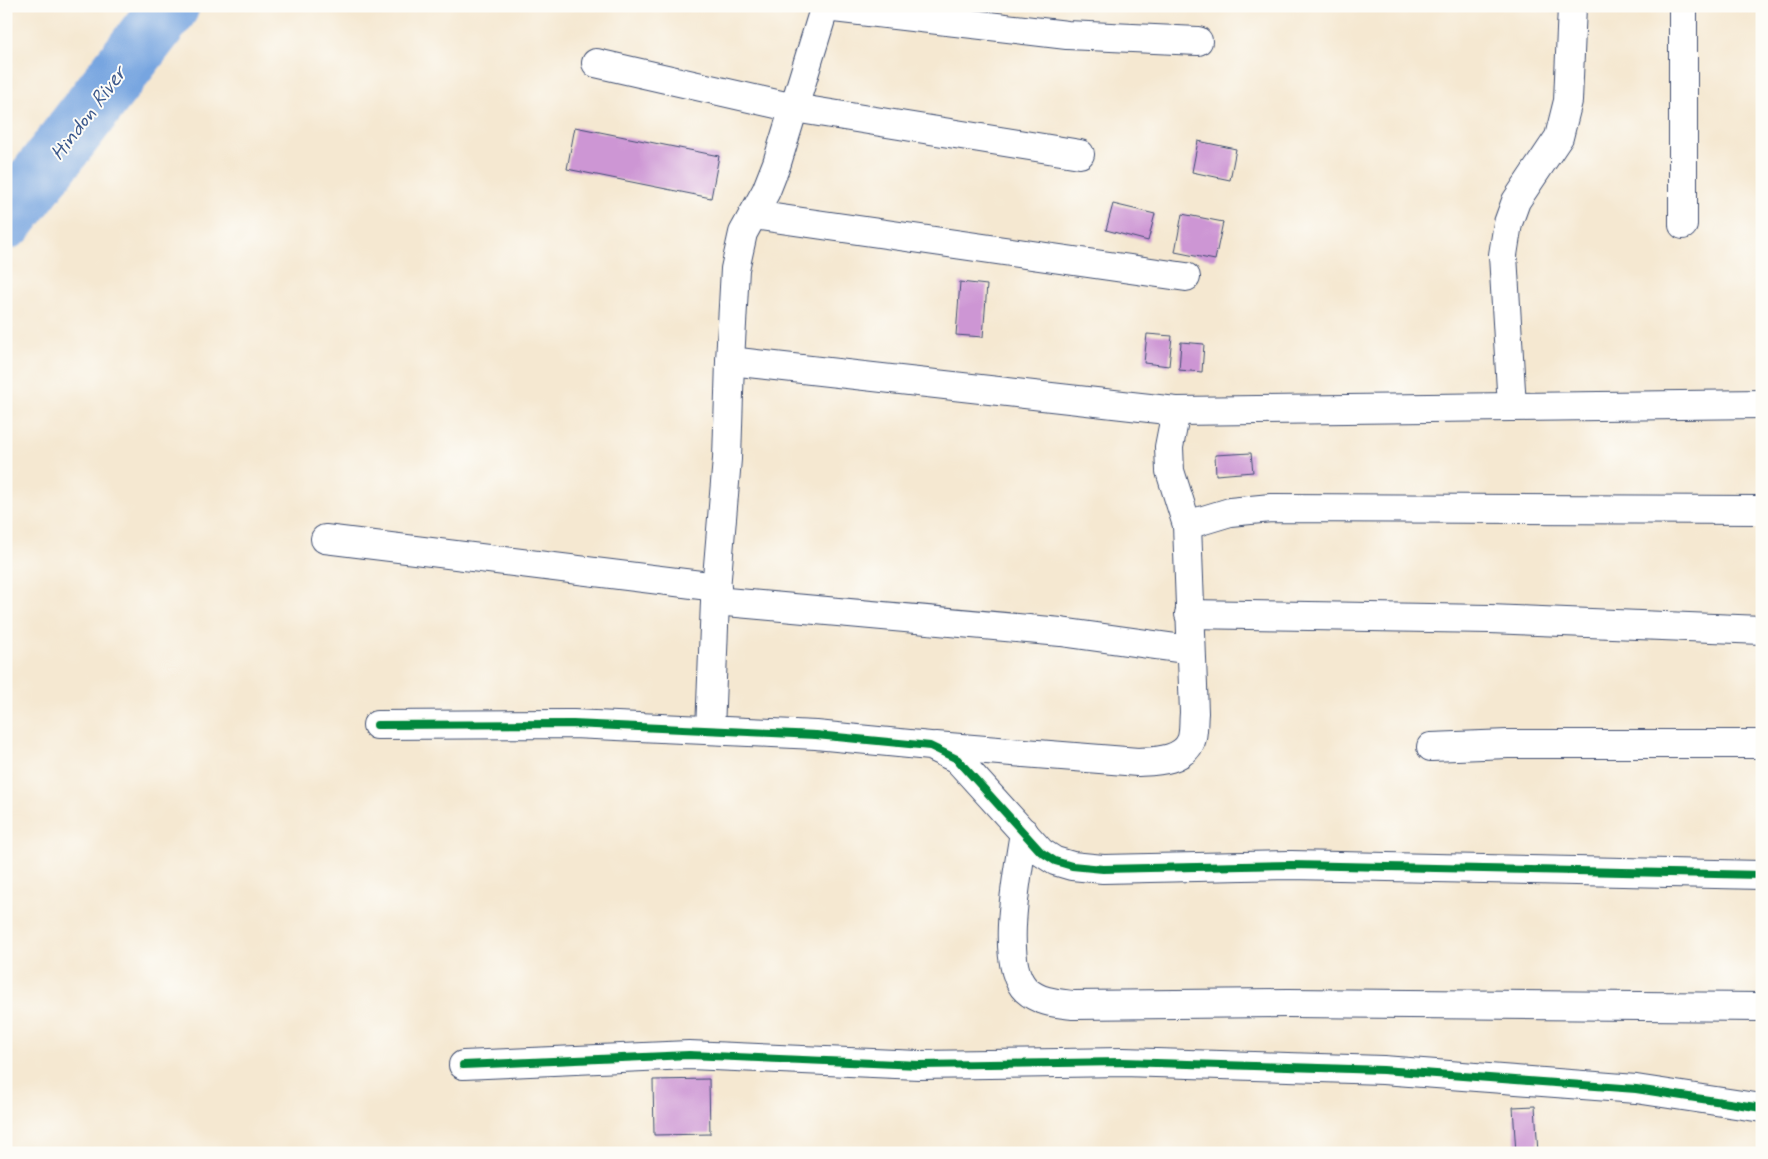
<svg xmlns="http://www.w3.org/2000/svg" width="1768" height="1159" font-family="Mynerve,sans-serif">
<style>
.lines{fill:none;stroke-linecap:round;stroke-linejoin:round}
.river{stroke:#77a5e0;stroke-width:59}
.building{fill:#cd96d4}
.minor-casing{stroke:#3c4b6f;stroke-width:30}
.minor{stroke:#fff;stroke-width:28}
.cycleway-casing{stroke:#fdfcf7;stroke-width:11}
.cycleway{stroke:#00873e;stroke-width:8}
.labels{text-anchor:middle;stroke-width:4;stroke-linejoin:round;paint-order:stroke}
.water-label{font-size:21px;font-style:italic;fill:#3b588c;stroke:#fdfcf7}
</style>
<rect width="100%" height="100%" fill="#fdfcf7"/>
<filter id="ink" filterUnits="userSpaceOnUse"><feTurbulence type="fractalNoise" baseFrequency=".02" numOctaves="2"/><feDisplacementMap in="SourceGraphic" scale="10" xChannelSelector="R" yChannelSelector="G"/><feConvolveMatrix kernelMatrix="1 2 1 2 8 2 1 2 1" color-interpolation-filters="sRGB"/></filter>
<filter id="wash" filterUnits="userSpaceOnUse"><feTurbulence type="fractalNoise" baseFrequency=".0096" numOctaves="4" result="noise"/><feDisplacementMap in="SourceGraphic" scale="20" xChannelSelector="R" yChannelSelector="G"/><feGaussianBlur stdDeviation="1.12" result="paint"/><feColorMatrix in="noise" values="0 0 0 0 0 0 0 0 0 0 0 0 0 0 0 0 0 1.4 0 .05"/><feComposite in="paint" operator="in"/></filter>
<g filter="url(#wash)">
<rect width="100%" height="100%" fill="#f5e8d1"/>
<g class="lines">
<path class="river" d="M6,220L170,6"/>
</g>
<g id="blocks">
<g class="building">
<path d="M575,127L719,156L711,198L567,169Z"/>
<path d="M1198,141L1236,149L1230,180L1192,172Z"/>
<path d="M1113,204L1155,214L1148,241L1106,230Z"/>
<path d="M1182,214L1223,222L1215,260L1175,252Z"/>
<path d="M960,282L987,285L983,337L956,335Z"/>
<path d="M1147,334L1172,336L1169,366L1144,363Z"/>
<path d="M1181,342L1204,344L1202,372L1179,370Z"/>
<path d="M1251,453L1253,472L1216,475L1215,455Z"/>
<path d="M709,1079L710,1134L654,1135L653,1080Z"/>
<path d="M1535,1106L1538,1153H1516L1513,1107Z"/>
</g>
</g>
</g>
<g filter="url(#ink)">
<use href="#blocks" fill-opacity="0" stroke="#3c4b6f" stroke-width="1"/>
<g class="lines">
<defs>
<g id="minor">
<path d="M1683,6V225"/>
<path d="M825,7L1067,35L1198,41"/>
<path d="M596,63L794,108L1080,154"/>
<path d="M753,215L1186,277"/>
<path d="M730,361L1176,411L1762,404"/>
<path d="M1512,407L1503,255L1508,223L1516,201L1559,137L1568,101L1572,6"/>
<path d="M1187,525L1230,512L1271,508L1762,510"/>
<path d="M325,539L717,587"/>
<path d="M715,601L1061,632L1191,650"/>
<path d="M1189,614L1490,619L1762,630"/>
<path d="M377,725L573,724L816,735L930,746L957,759L1041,852L1055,861L1072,866L1103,869L1291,865L1762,875"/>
<path d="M710,730L715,601L727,459L730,361L735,269L743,233L766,191L777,163L825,6"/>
<path d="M936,746L1138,762C1155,761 1183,761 1191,741C1194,734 1193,722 1194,713L1187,525L1170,471L1169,447L1176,411"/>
<path d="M1431,747L1508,744H1762"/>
<path d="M1024,832C1019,868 998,963 1026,990C1039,1002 1056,1003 1073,1005L1288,1003L1762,1007"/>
<path d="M463,1065L689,1055L919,1065L1123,1062L1383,1070L1636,1089L1762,1108"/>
</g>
</defs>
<use href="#minor" class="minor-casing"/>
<use href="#minor" class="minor"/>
<defs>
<g id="cycleway">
<path d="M377,725L573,724L816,735L930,746L957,759L1041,852L1055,861L1072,866L1103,869L1291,865L1762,875"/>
<path d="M463,1065L689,1055L919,1065L1123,1062L1383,1070L1636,1089L1762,1108"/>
</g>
</defs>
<use href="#cycleway" class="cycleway-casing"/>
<use href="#cycleway" class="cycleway"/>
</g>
</g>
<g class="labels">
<g class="water-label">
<text transform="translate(88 113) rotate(-53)" y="7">Hindon River</text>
</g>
</g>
<rect width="1768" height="1159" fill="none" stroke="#fdfcf7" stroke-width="25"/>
</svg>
